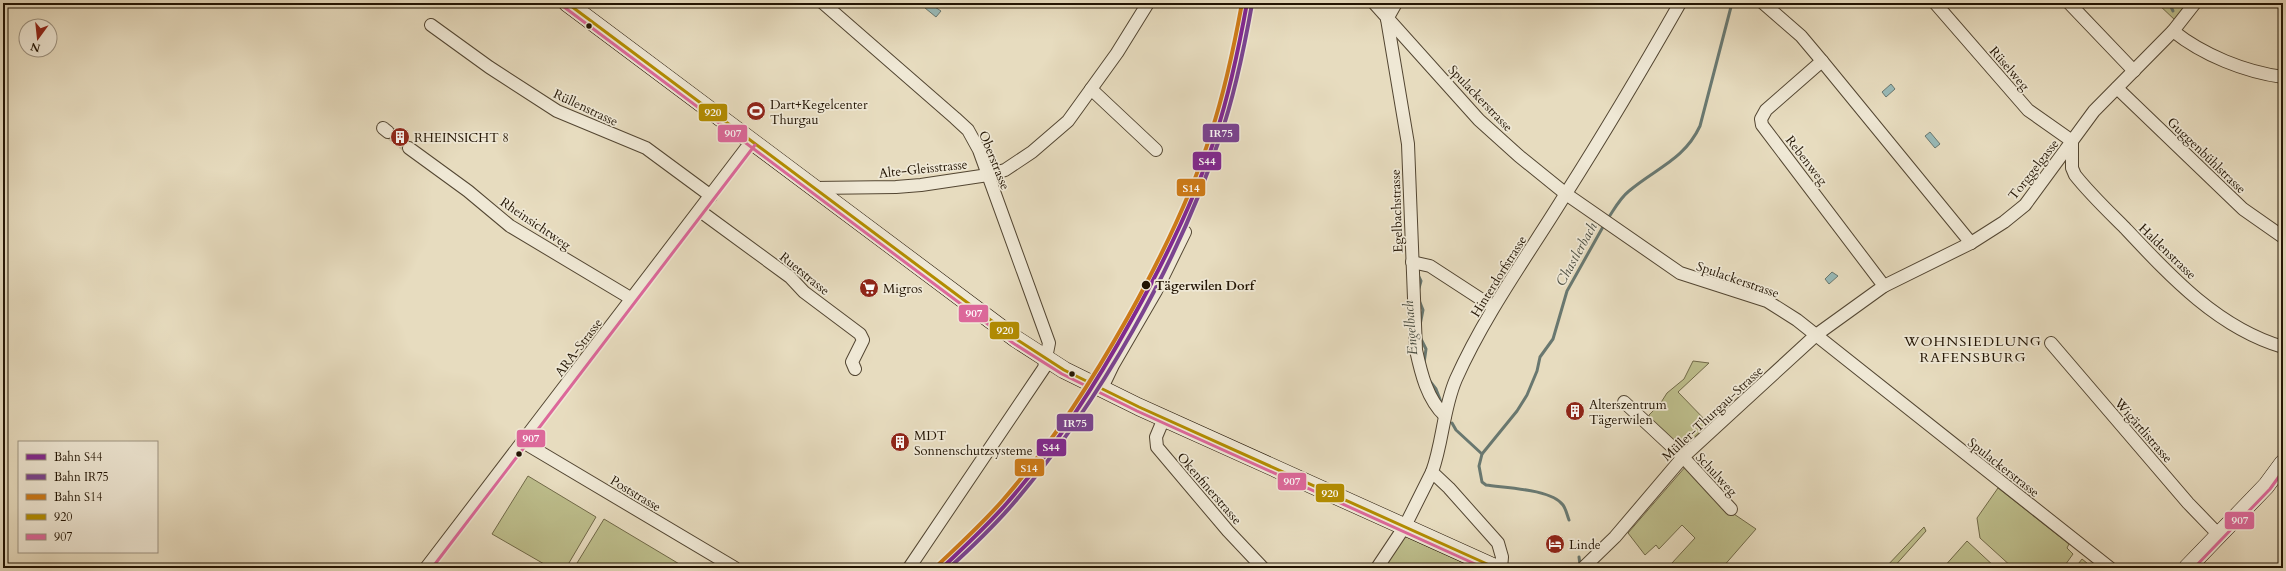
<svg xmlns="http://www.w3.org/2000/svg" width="2286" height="571" font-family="Cardo,serif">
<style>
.green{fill:#bdbe8c;stroke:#706948}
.water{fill:#98bab8;stroke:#697870}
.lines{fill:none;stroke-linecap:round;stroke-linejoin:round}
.stream{stroke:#697870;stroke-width:3}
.street-tunnel{stroke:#c9bea3;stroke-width:12;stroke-dasharray:12 6;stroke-linecap:butt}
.street-casing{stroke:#534632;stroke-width:14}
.secondary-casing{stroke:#221403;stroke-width:18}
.street{stroke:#efe8d5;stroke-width:12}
.secondary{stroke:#efe8d5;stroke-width:17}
.bus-1-casing{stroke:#efe8d5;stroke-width:6}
.bus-2-casing{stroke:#efe8d5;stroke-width:6}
.bus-1{stroke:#b28c01;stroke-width:3}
.bus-2{stroke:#dc689a;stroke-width:3}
.rail-1-casing{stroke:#efe8d5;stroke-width:7}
.rail-2-casing{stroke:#efe8d5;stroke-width:7}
.rail-3-casing{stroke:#efe8d5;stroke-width:7}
.rail-1{stroke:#812990;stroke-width:4}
.rail-2{stroke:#7a448f;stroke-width:4}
.rail-3{stroke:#cc7a18;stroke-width:4}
.bus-dot{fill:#221403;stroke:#efe8d5;stroke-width:1.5}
.labels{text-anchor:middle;stroke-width:3.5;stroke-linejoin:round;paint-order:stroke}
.street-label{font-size:13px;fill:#221403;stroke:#efe8d5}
.poi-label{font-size:13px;fill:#221403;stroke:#efe8d5;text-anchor:start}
.stop-label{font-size:13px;font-weight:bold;fill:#221403;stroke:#efe8d5;text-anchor:start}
.water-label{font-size:14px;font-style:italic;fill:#4b4e42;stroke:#efe8d5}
.neighbourhood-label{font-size:14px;letter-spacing:1px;fill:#221403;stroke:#efe8d5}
.line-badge{stroke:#efe8d5;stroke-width:1.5}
.badge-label{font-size:11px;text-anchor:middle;font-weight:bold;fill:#fff}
</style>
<rect width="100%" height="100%" fill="#e7dcbf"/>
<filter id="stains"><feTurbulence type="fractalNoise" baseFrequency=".005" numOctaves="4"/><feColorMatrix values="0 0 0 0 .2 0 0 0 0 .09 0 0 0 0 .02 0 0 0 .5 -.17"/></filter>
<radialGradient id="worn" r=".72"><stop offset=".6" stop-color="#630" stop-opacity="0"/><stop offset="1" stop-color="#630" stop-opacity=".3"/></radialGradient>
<g class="green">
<path d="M2157,3H2192L2176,21Z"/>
<path d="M1693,361L1709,363L1678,392L1710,425L1686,447L1677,445L1649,418V415L1660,404L1667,393L1684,379Z"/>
<path d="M1686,466L1728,510L1756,529L1722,568H1677L1672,563L1695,538L1682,525L1659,549L1656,545L1645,555L1628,533Z"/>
<path d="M528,476L596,517L566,568H551L492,534Z"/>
<path d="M1998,488L2069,544L2067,548L2073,554L2063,568H2013L1980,538L1977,518Z"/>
<path d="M604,519L686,568H574Z"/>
<path d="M1924,527L1926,531L1893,568H1885Z"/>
<path d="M1402,535L1464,563L1466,568H1382Z"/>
<path d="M1967,541L1996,568H1943Z"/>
<path d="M2082,559L2093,568H2075Z"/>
</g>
<g class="water">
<path d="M929,3L941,11L936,17L925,8Z"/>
<path d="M1891,84L1895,89L1886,97L1882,92Z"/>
<path d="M1930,132L1940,144L1935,148L1925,136Z"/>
<path d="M1832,272L1838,276L1829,284L1825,279Z"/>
</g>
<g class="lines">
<g class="stream">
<path d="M2169,3L2173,11"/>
<path d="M1607,220C1614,210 1619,199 1629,191C1656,168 1684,160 1700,126L1732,3"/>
<path d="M1418,275L1421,281L1419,288"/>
<path d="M1419,300L1423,310L1420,325"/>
<path d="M1420,337L1426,349L1424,363"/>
<path d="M1429,380L1436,389L1441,402"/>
<path d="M1452,423L1456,430L1482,454"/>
<path d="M1569,520C1567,515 1566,509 1563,505C1551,489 1506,488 1486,485L1482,482L1479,466L1482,454L1517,411L1527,395L1537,371L1540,357L1553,339L1567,291L1604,225"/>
<path d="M1579,557L1580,565"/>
</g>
<path class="street-tunnel" d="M388,132L409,148"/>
<defs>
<g id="street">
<path d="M823,3L955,118L968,130L979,150L1049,343L1044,368L909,568"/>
<path d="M1374,3L1479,120L1519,156L1566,194L1680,273L1767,301L1797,320L2110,568"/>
<path d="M1763,3L1801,36L1822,61"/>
<path d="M1935,3L2028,110L2072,141V168L2075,175C2090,194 2108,211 2125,228C2170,276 2218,328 2283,347"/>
<path d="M2069,3L2134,71"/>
<path d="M1387,19L1408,144L1416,350C1421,373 1427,399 1445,416"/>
<path d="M1387,19L1396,3"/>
<path d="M431,25L489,67L557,111L646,148L711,196"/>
<path d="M2173,31C2203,55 2245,72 2283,77"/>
<path d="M2117,88L2243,209L2283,237"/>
<path d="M1091,89L1156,150"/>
<path d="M383,128L388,132"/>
<path d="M409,148L468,191L510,226L632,299"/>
<path d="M813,188L896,187L921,185L988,175L1005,170L1032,152L1068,121L1117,53L1148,3"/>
<path d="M700,211L790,277L804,292L860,334L863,340L852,362L855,369"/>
<path d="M1412,262L1430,266L1493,307"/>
<path d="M1884,286L1762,125L1761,119L1766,110L1822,61L1971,243"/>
<path d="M2051,343L2188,503L2218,534"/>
<path d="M1101,390L1113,365L1156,291L1185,232"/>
<path d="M1624,402L1683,457L1731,509"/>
<path d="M1164,418L1156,437L1157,447L1228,531L1263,568"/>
<path d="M523,442L735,568"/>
<path d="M426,568L751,142"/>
<path d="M1377,568L1405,526L1432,472"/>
<path d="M1501,568L1502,557L1498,543L1449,488L1432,472C1443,442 1443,409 1456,379C1485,314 1528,255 1565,195C1605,132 1643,68 1680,3"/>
<path d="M1583,568L1615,537L1683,457L1816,335L1884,286L1971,243L2004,222L2025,205L2094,111L2173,31L2195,3"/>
</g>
<g id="secondary">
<path d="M567,3L1016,339L1064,370L1139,407L1496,568"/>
<path d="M2187,568L2266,486L2283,463"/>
</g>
</defs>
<use href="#street" class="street-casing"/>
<use href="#secondary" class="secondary-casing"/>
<use href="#street" class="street"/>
<use href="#secondary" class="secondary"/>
<defs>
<path id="bus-1" d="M567,3L1016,339L1064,370L1139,407L1496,568"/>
<g id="bus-2">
<path d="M564,7L1013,343L1062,374L1137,411L1484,568"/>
<path d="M432,568L755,145"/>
<path d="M2194,568L2270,489L2283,471"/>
</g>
</defs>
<use href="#bus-1" class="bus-1-casing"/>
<use href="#bus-2" class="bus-2-casing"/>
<use href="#bus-1" class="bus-1"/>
<use href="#bus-2" class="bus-2"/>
<defs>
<path id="rail-1" d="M942,568C964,547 987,526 1007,503C1056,447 1096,384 1132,319C1165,260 1196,198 1216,134C1230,91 1239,47 1247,3"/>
<path id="rail-2" d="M949,568C971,548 992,528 1012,505C1098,405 1178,264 1220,137C1235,94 1244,49 1252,4"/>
<path id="rail-3" d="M939,564C961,543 983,523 1003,500C1052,444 1092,381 1128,317C1161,258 1191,197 1211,133C1225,90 1234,47 1242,3"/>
</defs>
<use href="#rail-1" class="rail-1-casing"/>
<use href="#rail-2" class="rail-2-casing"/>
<use href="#rail-3" class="rail-3-casing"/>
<use href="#rail-1" class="rail-1"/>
<use href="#rail-2" class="rail-2"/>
<use href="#rail-3" class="rail-3"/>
</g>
<defs>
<symbol id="stadium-disc" viewBox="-11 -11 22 22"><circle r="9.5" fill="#8f2418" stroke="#efe8d5"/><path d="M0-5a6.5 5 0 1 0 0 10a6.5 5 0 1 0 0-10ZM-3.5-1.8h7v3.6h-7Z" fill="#fff"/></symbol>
<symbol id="building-disc" viewBox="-11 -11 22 22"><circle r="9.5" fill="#8f2418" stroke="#efe8d5"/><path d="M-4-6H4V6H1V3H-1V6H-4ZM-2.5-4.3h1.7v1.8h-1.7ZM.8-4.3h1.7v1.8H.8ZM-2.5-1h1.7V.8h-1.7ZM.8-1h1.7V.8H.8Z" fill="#fff"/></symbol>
<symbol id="supermarket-disc" viewBox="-11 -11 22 22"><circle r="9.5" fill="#8f2418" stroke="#efe8d5"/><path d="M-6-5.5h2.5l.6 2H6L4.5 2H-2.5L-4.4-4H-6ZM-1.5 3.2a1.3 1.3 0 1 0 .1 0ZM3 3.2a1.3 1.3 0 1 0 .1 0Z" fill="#fff"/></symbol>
<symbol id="hotel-disc" viewBox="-11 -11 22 22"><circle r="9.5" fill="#8f2418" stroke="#efe8d5"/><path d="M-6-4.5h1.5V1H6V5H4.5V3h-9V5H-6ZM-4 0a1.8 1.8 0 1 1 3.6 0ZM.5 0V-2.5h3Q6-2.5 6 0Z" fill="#fff"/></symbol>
</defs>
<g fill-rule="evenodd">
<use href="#stadium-disc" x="745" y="100" width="22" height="22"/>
<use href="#building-disc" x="389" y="126" width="22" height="22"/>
<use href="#supermarket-disc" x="858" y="277" width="22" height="22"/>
<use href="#building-disc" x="1564" y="400" width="22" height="22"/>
<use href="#building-disc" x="889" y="431" width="22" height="22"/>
<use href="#hotel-disc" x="1544" y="533" width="22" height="22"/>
</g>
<g class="bus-dot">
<circle cx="589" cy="26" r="3.5"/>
<circle cx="1146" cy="285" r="5"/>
<circle cx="1072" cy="374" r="3.5"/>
<circle cx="519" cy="454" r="3.5"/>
</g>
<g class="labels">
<g class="street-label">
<text transform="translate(2010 68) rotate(49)" y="5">Rüselweg</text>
<text transform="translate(1481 98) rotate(46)" y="5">Spulackerstrasse</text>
<text transform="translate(586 107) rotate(25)" y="5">Rüllenstrasse</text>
<text transform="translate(2207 155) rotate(44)" y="5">Guggenbühlstrasse</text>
<text transform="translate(995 160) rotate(68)" y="5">Oberstrasse</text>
<text transform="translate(1807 160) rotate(52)" y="5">Rebenweg</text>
<text transform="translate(923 168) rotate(-6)" y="5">Alte-Gleisstrasse</text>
<text transform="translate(2033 169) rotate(-52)" y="5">Torggelgasse</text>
<text transform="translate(1396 211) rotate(-92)" y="5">Egelbachstrasse</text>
<text transform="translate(536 223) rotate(34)" y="5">Rheinsichtweg</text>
<text transform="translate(2168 251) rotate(44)" y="5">Haldenstrasse</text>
<text transform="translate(805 273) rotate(39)" y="5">Ruetstrasse</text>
<text transform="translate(1498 276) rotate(-58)" y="5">Hinterdorfstrasse</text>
<text transform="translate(1738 279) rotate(19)" y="5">Spulackerstrasse</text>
<text transform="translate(578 347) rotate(-53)" y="5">ARA-Strasse</text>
<text transform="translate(1712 413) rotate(-43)" y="5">Müller-Thurgau-Strasse</text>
<text transform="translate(2144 430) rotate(49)" y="5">Wigärtlistrasse</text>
<text transform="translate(2004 467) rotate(38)" y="5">Spulackerstrasse</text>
<text transform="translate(1717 474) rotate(47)" y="5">Schulweg</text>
<text transform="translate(1210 488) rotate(49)" y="5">Okenfinerstrasse</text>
<text transform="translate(636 493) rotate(31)" y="5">Poststrasse</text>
</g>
<g class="poi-label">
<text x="770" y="109">Dart+Kegelcenter<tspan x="770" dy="15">Thurgau</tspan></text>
<text x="414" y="142">RHEINSICHT 8</text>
<text x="883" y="293">Migros</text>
<text x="1589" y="409">Alterszentrum<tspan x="1589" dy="15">Tägerwilen</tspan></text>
<text x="914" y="440">MDT<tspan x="914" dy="15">Sonnenschutzsysteme</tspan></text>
<text x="1569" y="549">Linde</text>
</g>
<g class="stop-label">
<text x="1155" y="290">Tägerwilen Dorf</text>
</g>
<g class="water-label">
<text transform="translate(1576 254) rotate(-61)" y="5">Chastlerbach</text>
<text transform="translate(1410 328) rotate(-95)" y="5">Engelbach</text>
</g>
<g class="neighbourhood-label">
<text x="1973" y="346">WOHNSIEDLUNG<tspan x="1973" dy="16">RAFENSBURG</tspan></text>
</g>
</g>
<g class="line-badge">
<rect x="698" y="103" width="30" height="19" rx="4" fill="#b28c01"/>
<rect x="1202" y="123" width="38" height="20" rx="4" fill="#7a448f"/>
<rect x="717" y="124" width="31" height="19" rx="4" fill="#dc689a"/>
<rect x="1192" y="151" width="30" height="20" rx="4" fill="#812990"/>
<rect x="1176" y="178" width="30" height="19" rx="4" fill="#cc7a18"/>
<rect x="958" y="304" width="31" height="19" rx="4" fill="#dc689a"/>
<rect x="989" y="321" width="31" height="19" rx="4" fill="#b28c01"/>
<rect x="1056" y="413" width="38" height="19" rx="4" fill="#7a448f"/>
<rect x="516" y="429" width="30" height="19" rx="4" fill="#dc689a"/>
<rect x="1036" y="438" width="31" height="19" rx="4" fill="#812990"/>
<rect x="1014" y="458" width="31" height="19" rx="4" fill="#cc7a18"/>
<rect x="1277" y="472" width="30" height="19" rx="4" fill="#dc689a"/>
<rect x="1315" y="483" width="30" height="20" rx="4" fill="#b28c01"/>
<rect x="2224" y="511" width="31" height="19" rx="4" fill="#dc689a"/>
</g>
<g class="badge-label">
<text x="713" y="116">920</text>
<text x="1221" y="137">IR75</text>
<text x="733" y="137">907</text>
<text x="1207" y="165">S44</text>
<text x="1191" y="192">S14</text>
<text x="974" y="317">907</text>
<text x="1005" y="334">920</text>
<text x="1075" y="427">IR75</text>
<text x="531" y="442">907</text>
<text x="1051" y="451">S44</text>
<text x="1029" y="472">S14</text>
<text x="1292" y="485">907</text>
<text x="1330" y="497">920</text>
<text x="2240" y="524">907</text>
</g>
<rect width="2286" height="571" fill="none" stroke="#e7dcbf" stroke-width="16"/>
<rect x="4" y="4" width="2278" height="563" fill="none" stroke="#221403" stroke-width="2"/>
<rect x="8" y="8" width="2270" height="555" fill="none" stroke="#221403"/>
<rect x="18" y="441" width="140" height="112" fill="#efe8d5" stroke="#9d9381"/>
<rect x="26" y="454" width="20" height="6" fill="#812990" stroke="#9d9381"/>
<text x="54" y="461" font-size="12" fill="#221403">Bahn S44</text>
<rect x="26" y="474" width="20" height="6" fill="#7a448f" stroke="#9d9381"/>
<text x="54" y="481" font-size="12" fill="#221403">Bahn IR75</text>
<rect x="26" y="494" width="20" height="6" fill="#cc7a18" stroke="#9d9381"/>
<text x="54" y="501" font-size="12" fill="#221403">Bahn S14</text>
<rect x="26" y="514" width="20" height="6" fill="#b28c01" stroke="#9d9381"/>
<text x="54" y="521" font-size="12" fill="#221403">920</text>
<rect x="26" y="534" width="20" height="6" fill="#dc689a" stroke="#9d9381"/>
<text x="54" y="541" font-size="12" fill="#221403">907</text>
<g transform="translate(38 38) rotate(195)"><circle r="19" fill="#efe8d5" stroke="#9d9381"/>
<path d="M0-3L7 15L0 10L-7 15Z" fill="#8f2418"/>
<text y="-6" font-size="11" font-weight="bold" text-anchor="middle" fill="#221403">N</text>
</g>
<rect width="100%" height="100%" filter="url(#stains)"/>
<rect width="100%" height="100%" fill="url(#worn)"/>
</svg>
